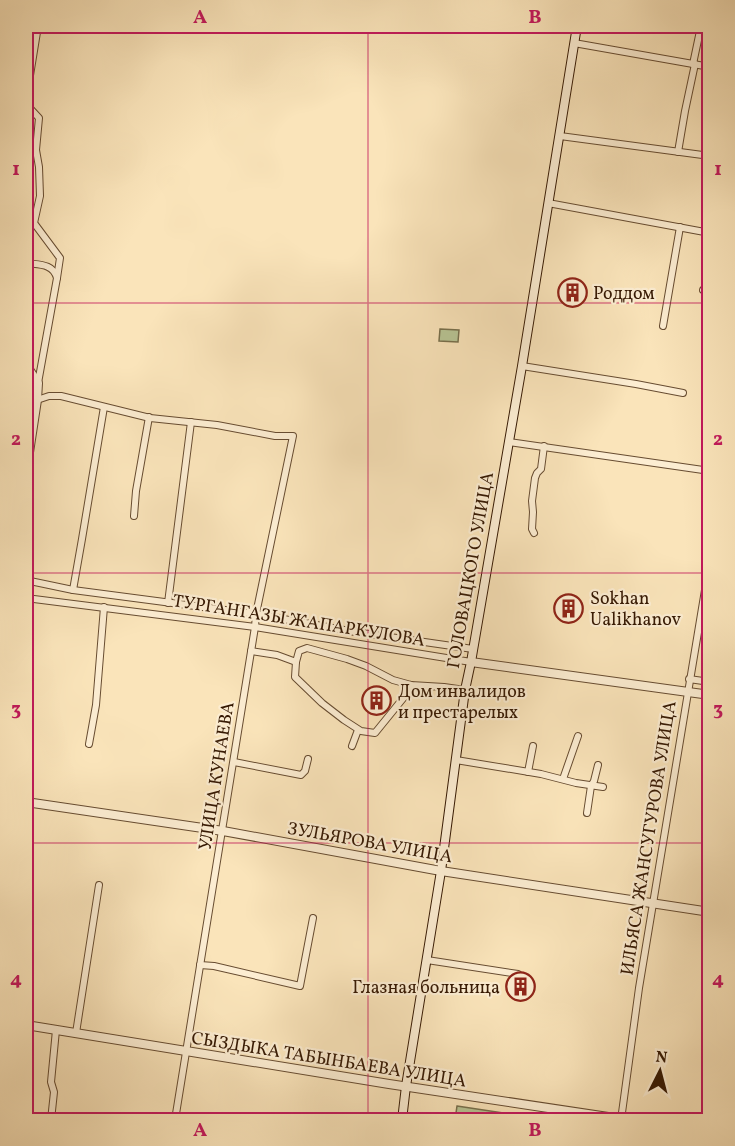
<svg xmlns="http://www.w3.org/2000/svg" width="735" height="1146" font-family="Vollkorn,serif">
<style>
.green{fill:#b8c595;stroke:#776f4c;stroke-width:1.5}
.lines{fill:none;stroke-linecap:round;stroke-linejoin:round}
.minor-casing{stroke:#674c31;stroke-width:8}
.tertiary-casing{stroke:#674c31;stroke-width:10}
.secondary-casing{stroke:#361903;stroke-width:10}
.minor{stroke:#fcedd2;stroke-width:6}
.tertiary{stroke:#fcedd2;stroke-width:8}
.secondary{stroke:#fcedd2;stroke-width:8}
.grid{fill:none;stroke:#c2185b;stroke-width:1.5;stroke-opacity:0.55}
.labels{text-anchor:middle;stroke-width:4.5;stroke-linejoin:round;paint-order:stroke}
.poi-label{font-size:18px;fill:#361903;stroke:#fcedd2;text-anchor:start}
.street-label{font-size:18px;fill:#361903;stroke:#fcedd2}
.neatline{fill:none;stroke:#c2185b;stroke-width:2}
.grid-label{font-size:20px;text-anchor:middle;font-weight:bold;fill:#c2185b}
</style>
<rect width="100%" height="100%" fill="#fae4ba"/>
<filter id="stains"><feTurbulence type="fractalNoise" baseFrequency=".00333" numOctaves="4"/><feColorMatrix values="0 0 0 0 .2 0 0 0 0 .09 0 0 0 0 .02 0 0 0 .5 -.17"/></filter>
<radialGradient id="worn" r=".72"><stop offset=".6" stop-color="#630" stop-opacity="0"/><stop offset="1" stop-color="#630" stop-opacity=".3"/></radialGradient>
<g class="green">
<path d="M440,329L459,330L458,342L439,341Z"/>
<path d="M457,1106L551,1120H455Z"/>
</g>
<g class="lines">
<defs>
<g id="minor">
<path d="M26,26H27"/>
<path d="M574,43L710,67"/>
<path d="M693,64L701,26"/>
<path d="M26,100L38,26"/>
<path d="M26,104L39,118L36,150L39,167L40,196L34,223L60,258L57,278"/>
<path d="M560,136L710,156"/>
<path d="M678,152L685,111L695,64"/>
<path d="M548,203L710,233"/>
<path d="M26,214L34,223"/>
<path d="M26,263C38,265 53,263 57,278L38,383"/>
<path d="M703,290L710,291"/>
<path d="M663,326L680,227"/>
<path d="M522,366L636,384L683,393"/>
<path d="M37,400L49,396H61L150,418L217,425L275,436H293L256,614L255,627L175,1120"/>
<path d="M509,442L710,471"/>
<path d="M134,516L136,491L149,417"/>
<path d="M534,533L532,529L533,512L532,501L535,478L537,473L541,469L544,446"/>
<path d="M26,576L30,581L73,590L256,614L355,632L473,649"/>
<path d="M73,590L82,539L104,407"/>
<path d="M26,598L255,627L471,662"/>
<path d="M168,603L191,422"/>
<path d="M251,651L277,655L296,662L299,651L307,648L347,659L366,666L393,680L411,685L444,687L465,690"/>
<path d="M296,662L295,677L322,703L344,720L361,731L375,733L405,696L411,685"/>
<path d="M689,679L710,682"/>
<path d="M89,744L96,705L104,607"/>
<path d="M352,746L358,730"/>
<path d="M456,760L541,774L576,783L603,787"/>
<path d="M234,762L301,775L305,771L308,759"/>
<path d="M528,772L533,746"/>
<path d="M563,779L578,736"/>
<path d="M587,813L591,786L594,781L598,765"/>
<path d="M427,960L518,974"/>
<path d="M200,965L214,966L300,986L313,918"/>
<path d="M76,1033L99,885"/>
<path d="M51,1120L54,1092L51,1082L56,1030"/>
<path d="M621,1120L639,988L710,560"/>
</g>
<g id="tertiary">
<path d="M26,365L38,383L37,400L28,459L26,495"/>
<path d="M26,575V576"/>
<path d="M471,662L710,695"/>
<path d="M26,802L223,831L441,871L710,912"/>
<path d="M26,1025L389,1084L628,1120"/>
</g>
<path id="secondary" d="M402,1120L406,1086L441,871L465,690L471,662L522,366L577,26"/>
</defs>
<use href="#minor" class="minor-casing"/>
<use href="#tertiary" class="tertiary-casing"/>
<use href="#secondary" class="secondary-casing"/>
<use href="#minor" class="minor"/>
<use href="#tertiary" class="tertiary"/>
<use href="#secondary" class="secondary"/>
</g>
<path class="grid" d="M368,26V1120M26,303H710M26,573H710M26,843H710"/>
<defs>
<symbol id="building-ring" viewBox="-11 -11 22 22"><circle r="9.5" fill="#fcedd2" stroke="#8f2418" stroke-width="1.5"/><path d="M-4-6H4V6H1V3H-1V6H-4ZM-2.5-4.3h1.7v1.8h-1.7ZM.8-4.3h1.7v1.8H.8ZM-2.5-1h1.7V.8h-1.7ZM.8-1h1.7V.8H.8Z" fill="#8f2418"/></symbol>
</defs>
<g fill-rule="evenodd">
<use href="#building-ring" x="556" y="276" width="33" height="33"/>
<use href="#building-ring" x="552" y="592" width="33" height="33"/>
<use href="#building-ring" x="360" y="684" width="33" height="33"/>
<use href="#building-ring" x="504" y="970" width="33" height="33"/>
</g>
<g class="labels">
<g class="poi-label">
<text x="593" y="299">Роддом</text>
<text x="590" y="604">Sokhan<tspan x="590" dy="21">Ualikhanov</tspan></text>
<text x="398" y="697">Дом инвалидов<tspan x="398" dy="21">и престарелых</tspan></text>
<text x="500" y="993" text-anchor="end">Глазная больница</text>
</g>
<g class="street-label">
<text transform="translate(470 570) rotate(-80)" y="6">ГОЛОВАЦКОГО УЛИЦА</text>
<text transform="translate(299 620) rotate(9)" y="6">ТУРГАНГАЗЫ ЖАПАРКУЛОВА</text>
<text transform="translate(216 776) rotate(-81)" y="6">УЛИЦА КУНАЕВА</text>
<text transform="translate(648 838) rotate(-81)" y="6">ИЛЬЯСА ЖАНСУГУРОВА УЛИЦА</text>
<text transform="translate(370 842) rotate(10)" y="6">ЗУЛЬЯРОВА УЛИЦА</text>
<text transform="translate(329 1059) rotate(9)" y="6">СЫЗДЫКА ТАБЫНБАЕВА УЛИЦА</text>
</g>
</g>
<rect width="735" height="1146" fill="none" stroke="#fae4ba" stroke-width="66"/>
<g transform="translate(660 1071) rotate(6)" stroke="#fcedd2" stroke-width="4.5" paint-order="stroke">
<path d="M0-4.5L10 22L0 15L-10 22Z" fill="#361903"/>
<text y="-9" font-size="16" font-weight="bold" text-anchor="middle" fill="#361903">N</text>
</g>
<rect x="33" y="33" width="669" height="1080" class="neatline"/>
<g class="grid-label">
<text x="200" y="23">A</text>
<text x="535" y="23">B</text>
<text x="16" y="175">1</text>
<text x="718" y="175">1</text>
<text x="16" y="445">2</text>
<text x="718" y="445">2</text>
<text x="16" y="715">3</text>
<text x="718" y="715">3</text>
<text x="16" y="985">4</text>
<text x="718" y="985">4</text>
<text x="200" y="1136">A</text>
<text x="535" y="1136">B</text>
</g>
<rect width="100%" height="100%" filter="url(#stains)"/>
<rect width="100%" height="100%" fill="url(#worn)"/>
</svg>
